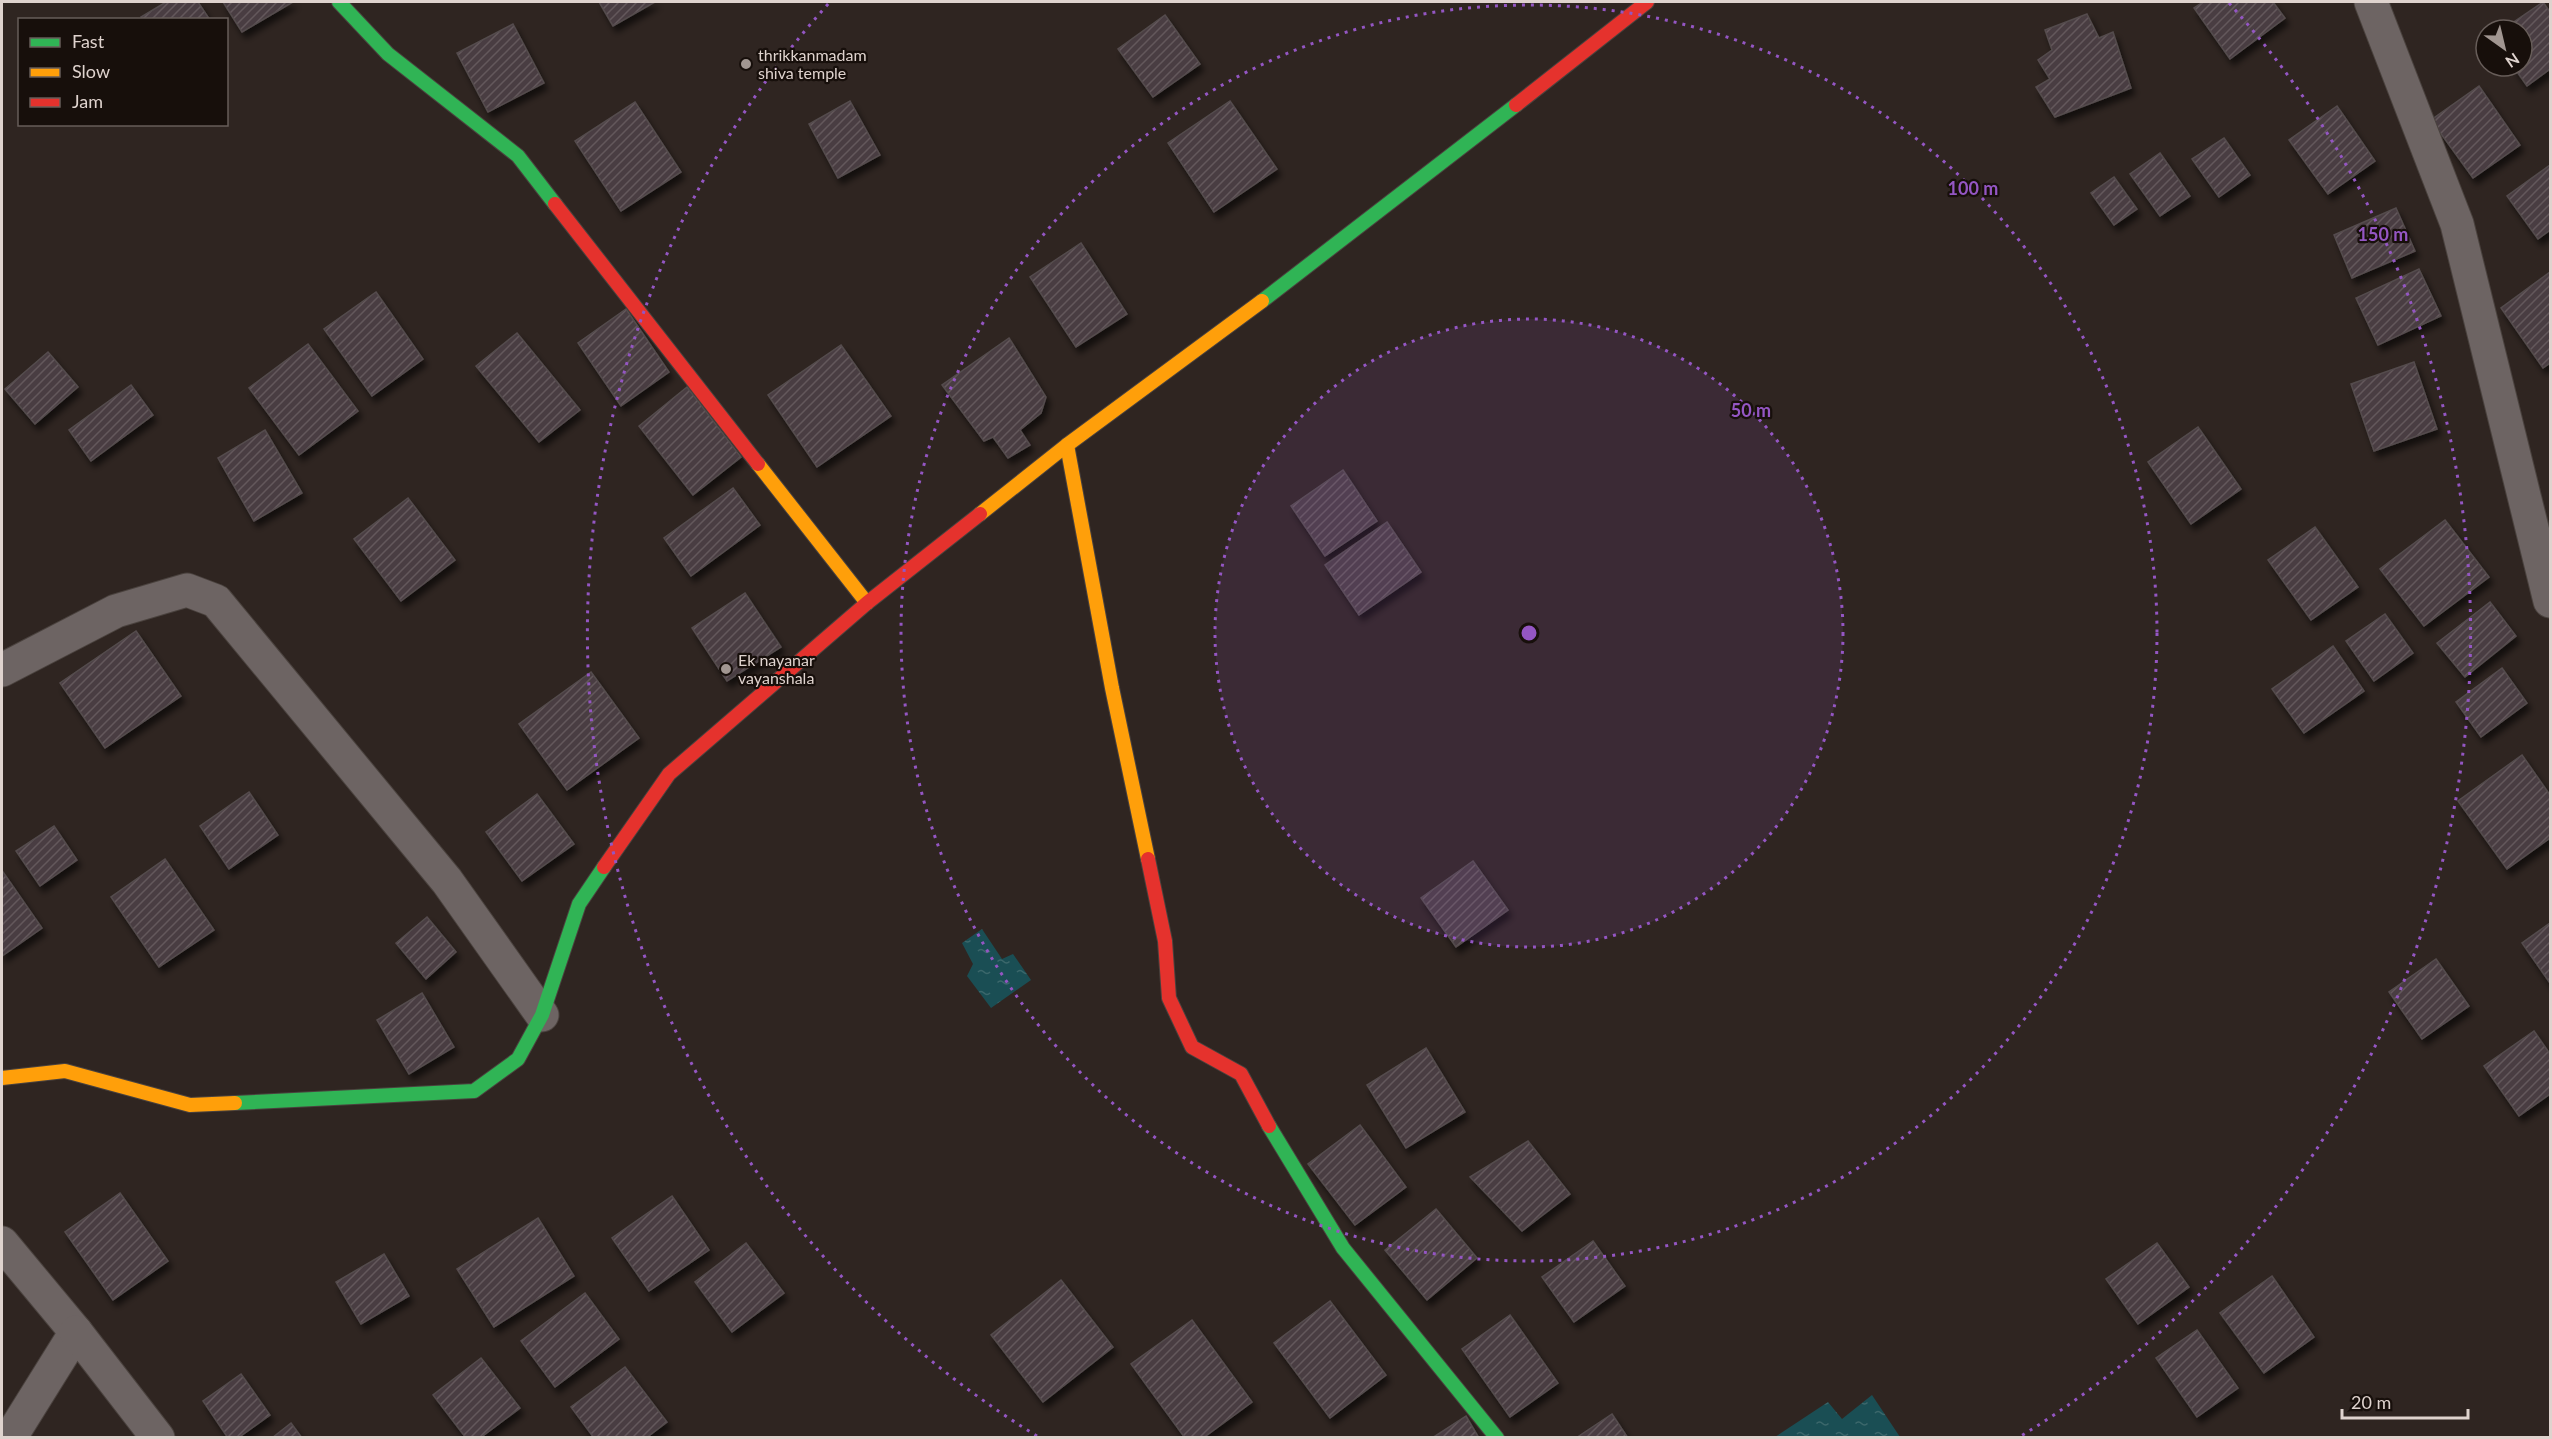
<svg xmlns="http://www.w3.org/2000/svg" width="2552" height="1439" font-family="Lato,sans-serif">
<style>
.water{fill:url(#water-ripples)}
.building{fill:url(#building-hatch);stroke:#544c4d;stroke-width:1.5;filter:url(#shadow)}
.lines{fill:none;stroke-linecap:round;stroke-linejoin:round}
.street-casing{stroke:#4a423e;stroke-width:35}
.fast-casing{stroke:#4a423e;stroke-width:16}
.slow-casing{stroke:#4a423e;stroke-width:16}
.jam-casing{stroke:#4a423e;stroke-width:16}
.street{stroke:#6d6463;stroke-width:33}
.fast{stroke:#30b455;stroke-width:14}
.slow{stroke:#ff9f0a;stroke-width:14}
.jam{stroke:#e5322d;stroke-width:14}
.ring{fill:none;stroke:#9456c3;stroke-width:3;stroke-dasharray:3 6}
.poi-dot{fill:#a19691;stroke:#170f0b;stroke-width:2}
.labels{text-anchor:middle;stroke-width:4.5;stroke-linejoin:round;paint-order:stroke}
.poi-label{font-size:16px;fill:#dfd3ce;stroke:#170f0b;text-anchor:start}
.centre{fill:#9456c3;stroke:#170f0b;stroke-width:3}
.ring-label{font-size:18px;text-anchor:middle;font-weight:bold;fill:#9456c3;stroke:#170f0b;stroke-width:4.5;stroke-linejoin:round;paint-order:stroke}
</style>
<defs>
<pattern id="water-ripples" width="26" height="14" patternUnits="userSpaceOnUse" patternTransform="scale(1.5)"><rect width="26" height="14" fill="#1a4e54"/><path d="M2 4q2-2 4 0t4 0M15 11q2-2 4 0t4 0" fill="none" stroke="#3b676b"/></pattern>
<pattern id="building-hatch" width="6" height="6" patternUnits="userSpaceOnUse" patternTransform="scale(1.5)"><rect width="6" height="6" fill="#4a3e42"/><path d="M-1 1l2-2M0 6l6-6M5 7l2-2" fill="none" stroke="#64595c"/></pattern>
<filter id="shadow"><feDropShadow dx="3.5" dy="6" stdDeviation="3" flood-color="#0009"/></filter>
</defs>
<rect width="100%" height="100%" fill="#2f2521"/>
<g class="water">
<path d="M982,929L1002,959L1013,954L1031,980L991,1008L967,976L973,964L962,943Z"/>
<path d="M1872,1395L1900,1437H1775L1828,1402L1842,1419Z"/>
</g>
<g class="building">
<path d="M166,2H198L210,20H143L141,17Z"/>
<path d="M223,2H293L242,32Z"/>
<path d="M599,2H655L613,26Z"/>
<path d="M2203,2H2273L2285,18L2230,59L2194,8Z"/>
<path d="M2543,2L2550,12V69L2527,86L2513,66H2522V30H2502Z"/>
<path d="M2087,14L2099,38L2113,32L2131,88L2055,117L2036,87L2050,79L2038,60L2052,50L2045,30Z"/>
<path d="M1165,15L1200,64L1153,97L1118,49Z"/>
<path d="M513,24L544,83L488,112L457,53Z"/>
<path d="M2479,86L2520,145L2473,178L2431,120Z"/>
<path d="M850,101L880,155L838,178L809,124Z"/>
<path d="M1230,101L1277,169L1214,212L1168,143Z"/>
<path d="M635,102L681,172L621,211L575,141Z"/>
<path d="M2337,106L2375,161L2328,194L2289,140Z"/>
<path d="M2224,138L2250,175L2219,197L2192,159Z"/>
<path d="M2160,153L2190,196L2160,216L2130,174Z"/>
<path d="M2550,165V230L2538,239L2507,196Z"/>
<path d="M2114,177L2137,209L2114,225L2091,193Z"/>
<path d="M2396,208L2415,251L2352,278L2334,235Z"/>
<path d="M1081,243L1127,314L1076,347L1030,277Z"/>
<path d="M2419,269L2441,316L2378,345L2356,298Z"/>
<path d="M2550,272V363L2543,368L2501,308Z"/>
<path d="M376,292L423,359L372,396L324,329Z"/>
<path d="M626,309L669,372L621,406L578,343Z"/>
<path d="M517,333L580,410L539,442L476,366Z"/>
<path d="M1009,338L1046,397L1041,413L1020,430L1030,445L1008,458L993,437L984,441L942,385Z"/>
<path d="M308,344L358,411L299,455L249,388Z"/>
<path d="M841,345L891,416L817,467L768,395Z"/>
<path d="M48,352L78,387L35,424L5,389Z"/>
<path d="M2414,362L2437,429L2374,451L2351,384Z"/>
<path d="M131,385L153,415L91,461L69,430Z"/>
<path d="M687,387L741,457L693,495L639,426Z"/>
<path d="M2198,427L2241,489L2191,524L2148,462Z"/>
<path d="M265,430L302,493L254,521L218,458Z"/>
<path d="M1343,470L1377,521L1325,556L1291,506Z"/>
<path d="M733,488L760,525L691,576L664,538Z"/>
<path d="M408,498L455,560L401,601L354,539Z"/>
<path d="M2445,520L2489,577L2424,626L2380,569Z"/>
<path d="M1387,522L1421,572L1359,615L1325,565Z"/>
<path d="M2315,527L2358,587L2311,620L2268,560Z"/>
<path d="M745,593L781,647L727,681L692,628Z"/>
<path d="M2490,602L2516,636L2465,677L2437,643Z"/>
<path d="M2385,614L2413,653L2374,681L2346,641Z"/>
<path d="M136,631L181,696L105,748L60,683Z"/>
<path d="M2333,646L2364,691L2304,733L2272,689Z"/>
<path d="M2502,668L2527,703L2481,737L2456,702Z"/>
<path d="M591,672L639,738L567,790L519,724Z"/>
<path d="M2522,755L2550,795V838L2507,869L2458,801Z"/>
<path d="M249,792L278,835L229,869L200,826Z"/>
<path d="M537,794L574,844L522,881L486,832Z"/>
<path d="M54,826L77,860L40,886L16,851Z"/>
<path d="M165,859L214,930L159,967L111,897Z"/>
<path d="M1473,861L1508,910L1456,947L1421,898Z"/>
<path d="M3,872L42,928L2,956V874Z"/>
<path d="M427,917L456,952L426,979L396,943Z"/>
<path d="M2550,923V983L2522,943Z"/>
<path d="M2436,959L2469,1006L2422,1039L2389,992Z"/>
<path d="M422,993L454,1047L409,1074L377,1020Z"/>
<path d="M2534,1031L2550,1054V1094L2519,1116L2484,1066Z"/>
<path d="M1426,1048L1465,1112L1406,1148L1367,1085Z"/>
<path d="M1360,1125L1406,1187L1355,1225L1308,1164Z"/>
<path d="M1528,1141L1570,1194L1522,1231L1470,1177Z"/>
<path d="M120,1193L168,1261L113,1300L65,1232Z"/>
<path d="M672,1196L709,1250L649,1291L612,1238Z"/>
<path d="M1436,1209L1477,1258L1427,1300L1385,1250Z"/>
<path d="M538,1218L574,1276L494,1327L457,1269Z"/>
<path d="M1593,1241L1625,1286L1574,1322L1542,1277Z"/>
<path d="M746,1243L784,1293L732,1332L695,1282Z"/>
<path d="M2157,1243L2189,1287L2138,1324L2106,1279Z"/>
<path d="M384,1254L409,1296L361,1324L336,1282Z"/>
<path d="M2272,1276L2314,1337L2264,1373L2220,1313Z"/>
<path d="M1061,1280L1113,1347L1043,1402L991,1335Z"/>
<path d="M585,1293L619,1339L555,1387L521,1341Z"/>
<path d="M1330,1301L1386,1375L1330,1418L1274,1343Z"/>
<path d="M1510,1315L1558,1383L1510,1417L1462,1349Z"/>
<path d="M1192,1320L1252,1402L1203,1438H1185L1131,1364Z"/>
<path d="M2197,1330L2238,1388L2197,1417L2156,1358Z"/>
<path d="M481,1358L520,1408L480,1438H466L433,1395Z"/>
<path d="M625,1367L667,1422L646,1438H594L571,1407Z"/>
<path d="M241,1374L270,1415L238,1438H228L203,1401Z"/>
<path d="M1612,1414L1628,1438H1576Z"/>
<path d="M1466,1416L1479,1438H1432Z"/>
<path d="M291,1423L302,1438H272Z"/>
</g>
<g class="lines">
<defs>
<g id="street">
<path d="M2371,2L2457,224L2550,601"/>
<path d="M2,670L116,611L187,590L216,601L447,881L542,1015"/>
<path d="M2,1243L76,1332L10,1438"/>
<path d="M76,1332L158,1438"/>
</g>
<g id="fast">
<path d="M339,2L388,54L518,156L555,204"/>
<path d="M1262,301L1516,105"/>
<path d="M235,1103L474,1091L518,1059L542,1015L579,904L604,867"/>
<path d="M1269,1126L1343,1248L1497,1438"/>
</g>
<g id="slow">
<path d="M1067,445L1112,688L1148,859"/>
<path d="M758,464L867,603"/>
<path d="M980,514L1067,445L1262,301"/>
<path d="M2,1078L65,1071L190,1105L235,1103"/>
</g>
<g id="jam">
<path d="M1516,105L1647,2"/>
<path d="M555,204L758,464"/>
<path d="M1148,859L1165,941L1169,998L1192,1047L1241,1074L1269,1126"/>
<path d="M604,867L669,774L867,603L980,514"/>
</g>
</defs>
<use href="#street" class="street-casing"/>
<use href="#fast" class="fast-casing"/>
<use href="#slow" class="slow-casing"/>
<use href="#jam" class="jam-casing"/>
<use href="#street" class="street"/>
<use href="#fast" class="fast"/>
<use href="#slow" class="slow"/>
<use href="#jam" class="jam"/>
</g>
<circle cx="1529" cy="633" r="314" fill="#9456c3" fill-opacity=".12"/>
<g class="ring">
<circle cx="1529" cy="633" r="314"/>
<circle cx="1529" cy="633" r="628"/>
<path d="M1037 1436A942 942 0 0 1 829 3M2229 3A942 942 0 0 1 2021 1436"/>
</g>
<g class="poi-dot">
<circle cx="746" cy="64" r="6"/>
<circle cx="726" cy="669" r="6"/>
</g>
<g class="labels">
<g class="poi-label">
<text x="758" y="61">thrikkanmadam<tspan x="758" dy="18">shiva temple</tspan></text>
<text x="738" y="666">Ek nayanar<tspan x="738" dy="18">vayanshala</tspan></text>
</g>
</g>
<circle cx="1529" cy="633" r="9" class="centre"/>
<g class="ring-label">
<text x="1973" y="195">100 m</text>
<text x="2383" y="241">150 m</text>
<text x="1751" y="417">50 m</text>
</g>
<rect width="2552" height="1439" fill="none" stroke="#dfd3ce" stroke-width="6"/>
<rect x="18" y="18" width="210" height="108" fill="#170f0b" stroke="#675d59" stroke-width="1.5"/>
<rect x="30" y="38" width="30" height="9" fill="#30b455" stroke="#675d59" stroke-width="1.5"/>
<text x="72" y="48" font-size="18" fill="#dfd3ce">Fast</text>
<rect x="30" y="68" width="30" height="9" fill="#ff9f0a" stroke="#675d59" stroke-width="1.5"/>
<text x="72" y="78" font-size="18" fill="#dfd3ce">Slow</text>
<rect x="30" y="98" width="30" height="9" fill="#e5322d" stroke="#675d59" stroke-width="1.5"/>
<text x="72" y="108" font-size="18" fill="#dfd3ce">Jam</text>
<g transform="translate(2504 48) rotate(146)"><circle r="28" fill="#170f0b" stroke="#675d59" stroke-width="1.5"/>
<path d="M0-4.5L10 22L0 15L-10 22Z" fill="#a19691"/>
<text y="-9" font-size="16" font-weight="bold" text-anchor="middle" fill="#dfd3ce">N</text>
</g>
<path d="M2342 1409v9h126v-9" fill="none" stroke="#dfd3ce" stroke-width="3"/>
<text x="2351" y="1409" font-size="18" fill="#dfd3ce" stroke="#170f0b" stroke-width="4.5" paint-order="stroke">20 m</text>
</svg>
